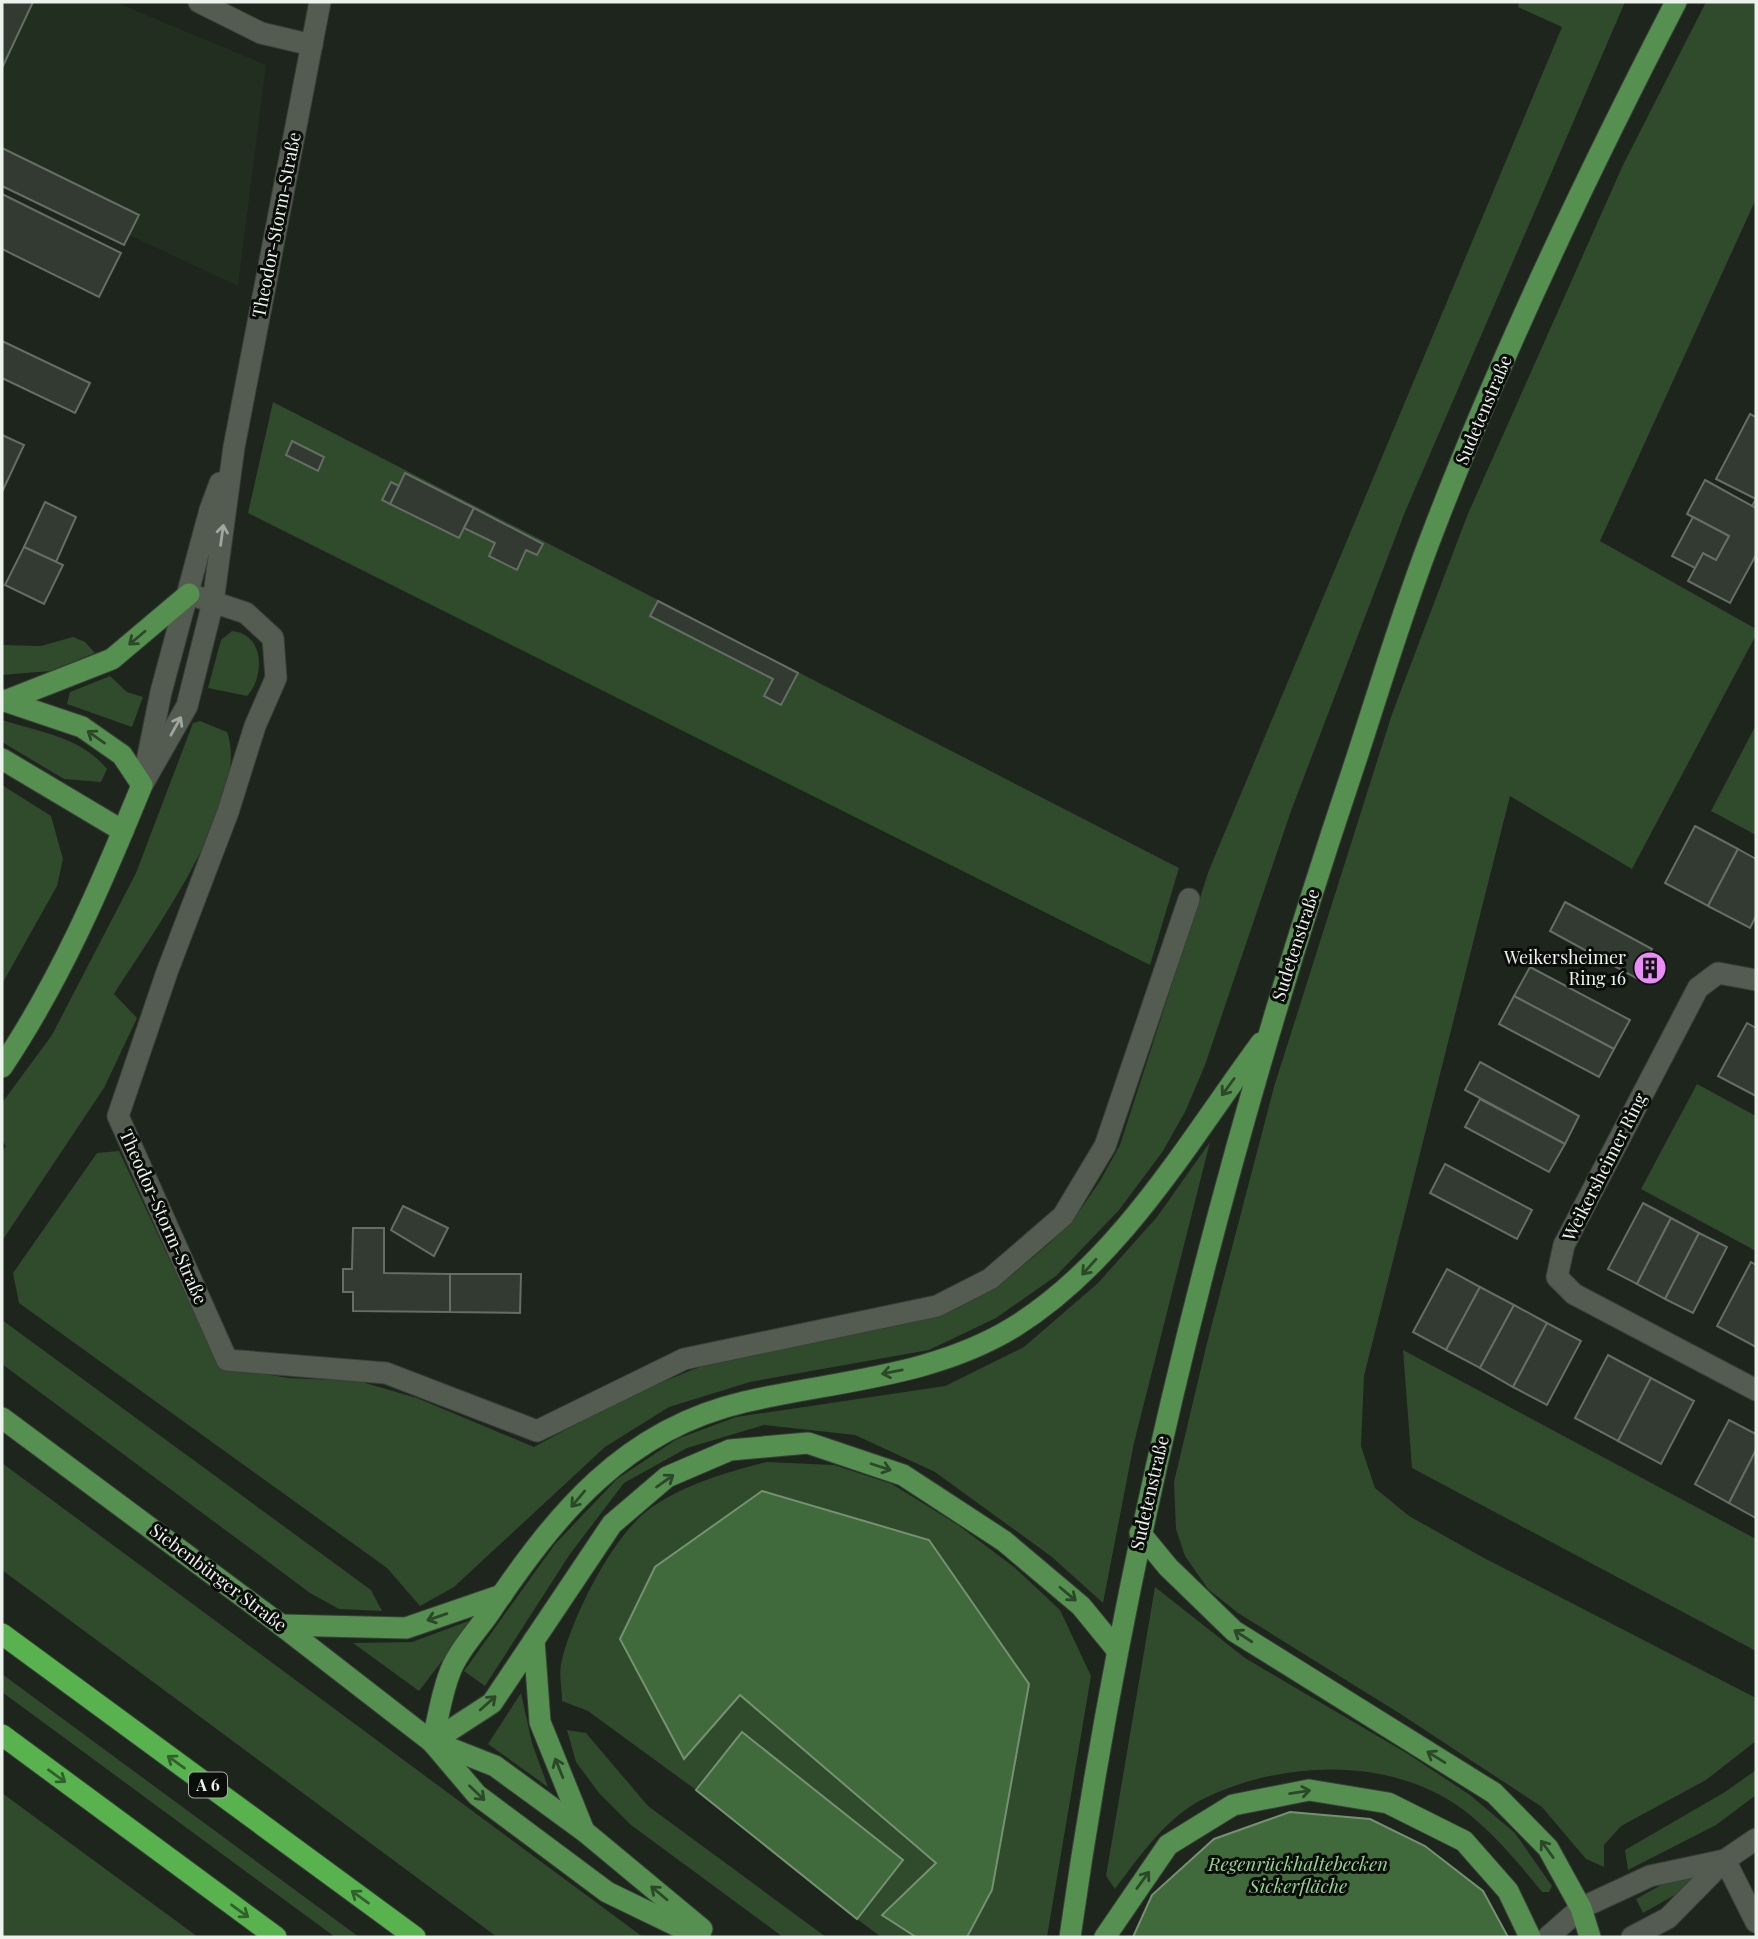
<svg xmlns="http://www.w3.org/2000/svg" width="1758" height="1939" font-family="'Playfair Display',serif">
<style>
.built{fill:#222e20}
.green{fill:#304a2c}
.water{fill:#40693c;stroke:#749271;stroke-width:2}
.building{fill:#323a31;stroke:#656e64;stroke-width:2}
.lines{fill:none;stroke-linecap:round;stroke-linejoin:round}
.minor-casing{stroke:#394039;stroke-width:23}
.major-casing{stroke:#394039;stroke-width:23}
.highway-casing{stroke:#394039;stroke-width:23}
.minor{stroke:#545c52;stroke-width:21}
.major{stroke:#569050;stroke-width:21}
.highway{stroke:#58b34e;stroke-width:21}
.oneway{stroke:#a0a79f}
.oneway2{stroke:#2c4829}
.oneway3{stroke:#31602c}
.labels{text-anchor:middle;stroke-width:6;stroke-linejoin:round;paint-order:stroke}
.shield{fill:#0a0d09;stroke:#a8ada8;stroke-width:2}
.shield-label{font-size:16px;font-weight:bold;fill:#ecf2ec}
.street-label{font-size:18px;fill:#ecf2ec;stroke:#0a0d09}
.poi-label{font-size:18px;fill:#ecf2ec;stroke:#0a0d09;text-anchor:end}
.water-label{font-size:19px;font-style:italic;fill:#95d28d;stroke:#0a0d09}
</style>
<rect width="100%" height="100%" fill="#1d251c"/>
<path class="built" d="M2,2H115L266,65L238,286L7,178L16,159L2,152Z"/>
<g class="green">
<path d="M1519,2H1625L1405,512L1291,811L1205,1065L1186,1110L1163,1151L1119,1210L1056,1276L996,1318L929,1350L750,1382L669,1407L605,1447L454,1587L420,1606L387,1568L19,1303L13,1273L97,1153L119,1151L199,1323L243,1370L288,1378L358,1381L417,1398L534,1447C593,1415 651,1383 715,1362L961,1305L1007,1279L1051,1242L1078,1213L1100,1181L1120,1145L1209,870L1562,27L1518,7Z"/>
<path d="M1706,2H1756V199L1600,541L1756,629V635L1632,869L1510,796L1364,1376L1361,1446L1375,1488L1409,1516L1484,1558L1756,1698V1741L1706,1780L1621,1826L1604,1845V1867L1586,1859L1542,1807L1399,1713L1238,1613L1208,1589L1185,1556L1176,1529L1174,1482L1207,1343L1274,1087L1392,714L1467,516L1623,165Z"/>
<path d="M273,402L1179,868L1150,965L248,513Z"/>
<path d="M232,631C265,634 265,677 247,696L208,688L221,640Z"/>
<path d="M73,637L85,642L95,653L50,671L2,675V645L41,646Z"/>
<path d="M110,676L127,692L143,697L132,727L67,704L70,692Z"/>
<path d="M2,720C40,732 81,737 107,769L101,782L64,779L2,742Z"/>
<path d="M200,721L227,732C252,797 150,937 114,994L137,1018L104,1088L2,1241V1152L6,1146L2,1141V1103L52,1035L136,873L193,723Z"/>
<path d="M1756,725V835L1711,811Z"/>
<path d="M2,785L51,816L63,859L57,886L2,984Z"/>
<path d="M1697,1084L1756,1116V1251L1641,1189Z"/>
<path d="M1210,1142L1134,1443L1103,1603L1052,1557L935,1472L855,1435L764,1425L687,1448L624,1483L570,1554L485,1686L464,1671L555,1544L617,1479L677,1439L736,1417L945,1386L1024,1347L1098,1283L1157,1217Z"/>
<path d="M2,1320L371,1590L382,1611L339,1609L310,1593L2,1364Z"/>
<path d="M1403,1350L1756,1539V1651L1412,1468Z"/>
<path d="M767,1462L834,1465L892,1484L958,1525L1014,1567L1060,1610L1091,1676L1047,1937H881L857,1919L902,1859L742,1732L696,1790L588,1711L562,1701C562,1690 559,1675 561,1664C571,1618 613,1534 652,1507C686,1484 727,1472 767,1462Z"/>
<path d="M2,1463L643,1937H497L2,1570Z"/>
<path d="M1155,1587L1245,1658L1408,1754L1470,1795L1515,1833L1552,1886L1549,1892H1542C1519,1863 1494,1834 1465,1811C1393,1756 1283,1760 1205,1798C1166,1817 1140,1856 1115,1889L1106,1876Z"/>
<path d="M474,1619L419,1691L353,1643L412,1642Z"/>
<path d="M2,1674L359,1937H335L2,1692Z"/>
<path d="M521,1693L532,1743L548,1787L488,1744Z"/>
<path d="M567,1730L586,1733L648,1806L826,1937H783L631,1825L599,1793L576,1762Z"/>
<path d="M1756,1770V1795L1716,1825L1628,1870L1625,1850L1725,1792Z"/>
<path d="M2,1793L198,1937H2Z"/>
<path d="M1694,1867L1701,1880L1643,1913L1636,1899Z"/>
</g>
<g class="water">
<path d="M762,1491L929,1540L1029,1684L992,1890L967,1937H916L882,1915L936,1863L740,1695L684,1759L620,1639L655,1567Z"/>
<path d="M742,1732L903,1860L857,1919L696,1790Z"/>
<path d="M1290,1812L1370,1819L1425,1846L1483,1891L1508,1937H1133L1152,1895L1214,1839Z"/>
</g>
<g class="building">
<path d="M2,2H33L2,68Z"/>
<path d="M2,148L139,215L124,245L2,186Z"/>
<path d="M2,194L121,253L99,297L2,249Z"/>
<path d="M2,341L90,383L75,413L2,378Z"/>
<path d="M1750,414L1756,417V508L1752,506L1756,499L1716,479Z"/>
<path d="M2,435L24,445L2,492Z"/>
<path d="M292,441L324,457L318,471L286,455Z"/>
<path d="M405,473L474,508L459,538L390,504Z"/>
<path d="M1705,480L1756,508V555L1730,603L1688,581L1703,553L1716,560L1729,536L1687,514Z"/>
<path d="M391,482L399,486L390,504L382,500Z"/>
<path d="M45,502L76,517L56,562L24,547Z"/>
<path d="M474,508L543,544L537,555L526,550L517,570L489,556L495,543L464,528Z"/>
<path d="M1693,517L1729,536L1716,560L1703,553L1695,568L1672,556Z"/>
<path d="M24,547L63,565L44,604L5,585Z"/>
<path d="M658,601L798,673L781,705L764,696L773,679L650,616Z"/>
<path d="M1695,826L1738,849L1708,906L1665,883Z"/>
<path d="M1738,849L1756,859V916L1750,928L1708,906Z"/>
<path d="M1565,902L1652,949L1636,978L1550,931Z"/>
<path d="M1649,953L1662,961L1650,983L1637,976Z"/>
<path d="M1530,967L1630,1020L1614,1049L1514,996Z"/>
<path d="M1514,996L1614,1049L1599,1077L1499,1024Z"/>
<path d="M1747,1023L1756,1028V1096L1718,1076Z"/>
<path d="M1480,1062L1579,1116L1565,1144L1465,1090Z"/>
<path d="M1480,1099L1565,1144L1549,1172L1465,1127Z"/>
<path d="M1445,1164L1532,1210L1517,1239L1430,1193Z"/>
<path d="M1643,1203L1671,1218L1637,1284L1608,1269Z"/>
<path d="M403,1206L448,1228L434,1256L391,1230Z"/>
<path d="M1671,1218L1699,1233L1665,1299L1637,1284Z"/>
<path d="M353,1228H384V1273L450,1274V1312L353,1311V1292H343V1269H352Z"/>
<path d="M1699,1233L1727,1247L1693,1313L1665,1299Z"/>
<path d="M1751,1262L1756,1265V1347L1717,1326Z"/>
<path d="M1447,1269L1480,1287L1446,1350L1413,1332Z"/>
<path d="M450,1274H521L520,1313L450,1312Z"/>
<path d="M1480,1287L1514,1305L1480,1368L1446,1350Z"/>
<path d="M1514,1305L1547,1323L1513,1387L1480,1368Z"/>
<path d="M1547,1323L1581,1341L1547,1405L1513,1387Z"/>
<path d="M1608,1355L1651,1378L1618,1441L1575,1418Z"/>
<path d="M1651,1378L1694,1401L1661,1464L1618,1441Z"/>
<path d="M1729,1420L1756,1434V1450L1729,1503L1695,1484Z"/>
<path d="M1756,1450V1518L1729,1503Z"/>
</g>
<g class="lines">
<defs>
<g id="minor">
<path d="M199,2L261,33L312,45"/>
<path d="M189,594L246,613L273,638L276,678L255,726L228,812L167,972L118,1116L227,1360L386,1373L537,1431L684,1359L937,1306L990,1279L1063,1216L1105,1146L1189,899"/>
<path d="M146,766L161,692L210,510L220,483"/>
<path d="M142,785L187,706L213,602L234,447L320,2"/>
<path d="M1756,980L1718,973L1698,988L1564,1245L1557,1277L1574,1294L1756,1390"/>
<path d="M1725,1860L1756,1922"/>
<path d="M1548,1937L1581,1908L1650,1876L1725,1860"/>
<path d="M1632,1937L1668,1918L1725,1860L1756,1839"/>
</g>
<g id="major">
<path d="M2,700L82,727L122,755L142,785C102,883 61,979 2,1067"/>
<path d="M5,701L112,659L189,594"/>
<path d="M2,759L123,831"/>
<path d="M2,1418L281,1625L432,1742L477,1795L607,1892L700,1937"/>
<path d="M1140,1533L1168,1567L1234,1631L1494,1793L1548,1848L1581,1908L1590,1937"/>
<path d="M281,1625L406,1628L502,1595"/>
<path d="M534,1640L540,1722L584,1831"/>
<path d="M432,1742C438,1720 441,1696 449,1675C456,1653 477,1631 490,1612C556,1514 624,1430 744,1402C834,1381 933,1377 1014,1327C1120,1261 1188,1142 1261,1043"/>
<path d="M432,1742L492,1703L612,1524L667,1477L730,1450L808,1443L903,1475L1004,1541L1081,1606L1117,1650"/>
<path d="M434,1742L495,1766L584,1831L702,1929"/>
<path d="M1070,1937C1126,1541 1224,1153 1351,775C1378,694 1402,611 1433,532C1502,351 1587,174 1676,2"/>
<path d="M1105,1937L1168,1845L1233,1805L1309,1790L1388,1803L1464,1841L1508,1891L1530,1937"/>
</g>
<g id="highway">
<path d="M2,1634L415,1937"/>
<path d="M2,1735L276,1937"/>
</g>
</defs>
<use href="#minor" class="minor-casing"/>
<use href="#major" class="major-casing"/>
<use href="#highway" class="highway-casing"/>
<use href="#minor" class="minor"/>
<use href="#major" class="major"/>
<use href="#highway" class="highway"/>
</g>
<defs><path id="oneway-shaft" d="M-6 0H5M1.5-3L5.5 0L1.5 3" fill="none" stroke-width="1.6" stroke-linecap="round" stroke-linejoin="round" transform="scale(1.75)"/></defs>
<g class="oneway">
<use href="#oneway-shaft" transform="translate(222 535) rotate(-82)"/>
<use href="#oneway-shaft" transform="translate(176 726) rotate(-61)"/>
</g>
<g class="oneway2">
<use href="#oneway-shaft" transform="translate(137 638) rotate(140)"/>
<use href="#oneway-shaft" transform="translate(96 737) rotate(-145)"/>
<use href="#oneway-shaft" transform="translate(1228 1087) rotate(126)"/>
<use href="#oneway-shaft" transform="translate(1089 1267) rotate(132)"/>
<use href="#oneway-shaft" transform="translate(892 1372) rotate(169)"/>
<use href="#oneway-shaft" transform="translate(881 1467) rotate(18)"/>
<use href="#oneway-shaft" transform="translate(665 1481) rotate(-35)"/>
<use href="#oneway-shaft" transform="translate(578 1499) rotate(130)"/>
<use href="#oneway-shaft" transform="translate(1068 1594) rotate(40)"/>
<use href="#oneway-shaft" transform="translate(437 1617) rotate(161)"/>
<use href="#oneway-shaft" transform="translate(1243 1636) rotate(-147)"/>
<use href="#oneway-shaft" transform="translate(488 1703) rotate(-42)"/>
<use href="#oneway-shaft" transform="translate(1436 1757) rotate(-148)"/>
<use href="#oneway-shaft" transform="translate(559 1768) rotate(-112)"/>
<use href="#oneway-shaft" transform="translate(1300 1792) rotate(-9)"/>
<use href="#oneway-shaft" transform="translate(477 1793) rotate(44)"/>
<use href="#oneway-shaft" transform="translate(1547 1849) rotate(-126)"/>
<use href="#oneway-shaft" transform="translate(1143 1880) rotate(-54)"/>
<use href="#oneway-shaft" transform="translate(659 1893) rotate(-140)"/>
</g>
<g class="oneway3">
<use href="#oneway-shaft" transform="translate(176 1762) rotate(-144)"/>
<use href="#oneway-shaft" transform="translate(57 1776) rotate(36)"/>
<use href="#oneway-shaft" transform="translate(360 1897) rotate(-144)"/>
<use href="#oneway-shaft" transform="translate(240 1911) rotate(36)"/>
</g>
<defs>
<symbol id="building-disc" viewBox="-11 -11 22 22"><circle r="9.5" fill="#ec8cfb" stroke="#0a0d09"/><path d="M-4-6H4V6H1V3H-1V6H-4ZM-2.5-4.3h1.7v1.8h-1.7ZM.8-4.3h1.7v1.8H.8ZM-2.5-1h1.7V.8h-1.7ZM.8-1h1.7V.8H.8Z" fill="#111"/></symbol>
</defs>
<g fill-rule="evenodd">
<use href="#building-disc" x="1631" y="949" width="38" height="38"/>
</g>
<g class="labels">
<rect class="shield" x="189" y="1772.5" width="38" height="25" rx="5"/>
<g class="shield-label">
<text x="208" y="1791">A 6</text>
</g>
<g class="street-label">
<text transform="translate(277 225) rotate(-79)" y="6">Theodor-Storm-Straße</text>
<text transform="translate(1484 410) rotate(-67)" y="6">Sudetenstraße</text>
<text transform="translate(1296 945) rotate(-72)" y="6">Sudetenstraße</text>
<text transform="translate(1605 1167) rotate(-63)" y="6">Weikersheimer Ring</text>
<text transform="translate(163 1217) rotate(66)" y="6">Theodor-Storm-Straße</text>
<text transform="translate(1150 1493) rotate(-77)" y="6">Sudetenstraße</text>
<text transform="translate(218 1578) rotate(37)" y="6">Siebenbürger Straße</text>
</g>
<g class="poi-label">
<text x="1626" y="964">Weikersheimer<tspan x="1626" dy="21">Ring 16</tspan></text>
</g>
<g class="water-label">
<text x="1298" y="1871">Regenrückhaltebecken<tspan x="1298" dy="22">Sickerfläche</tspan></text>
</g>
</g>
<rect width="1758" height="1939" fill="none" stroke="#ecf2ec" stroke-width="7"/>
</svg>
